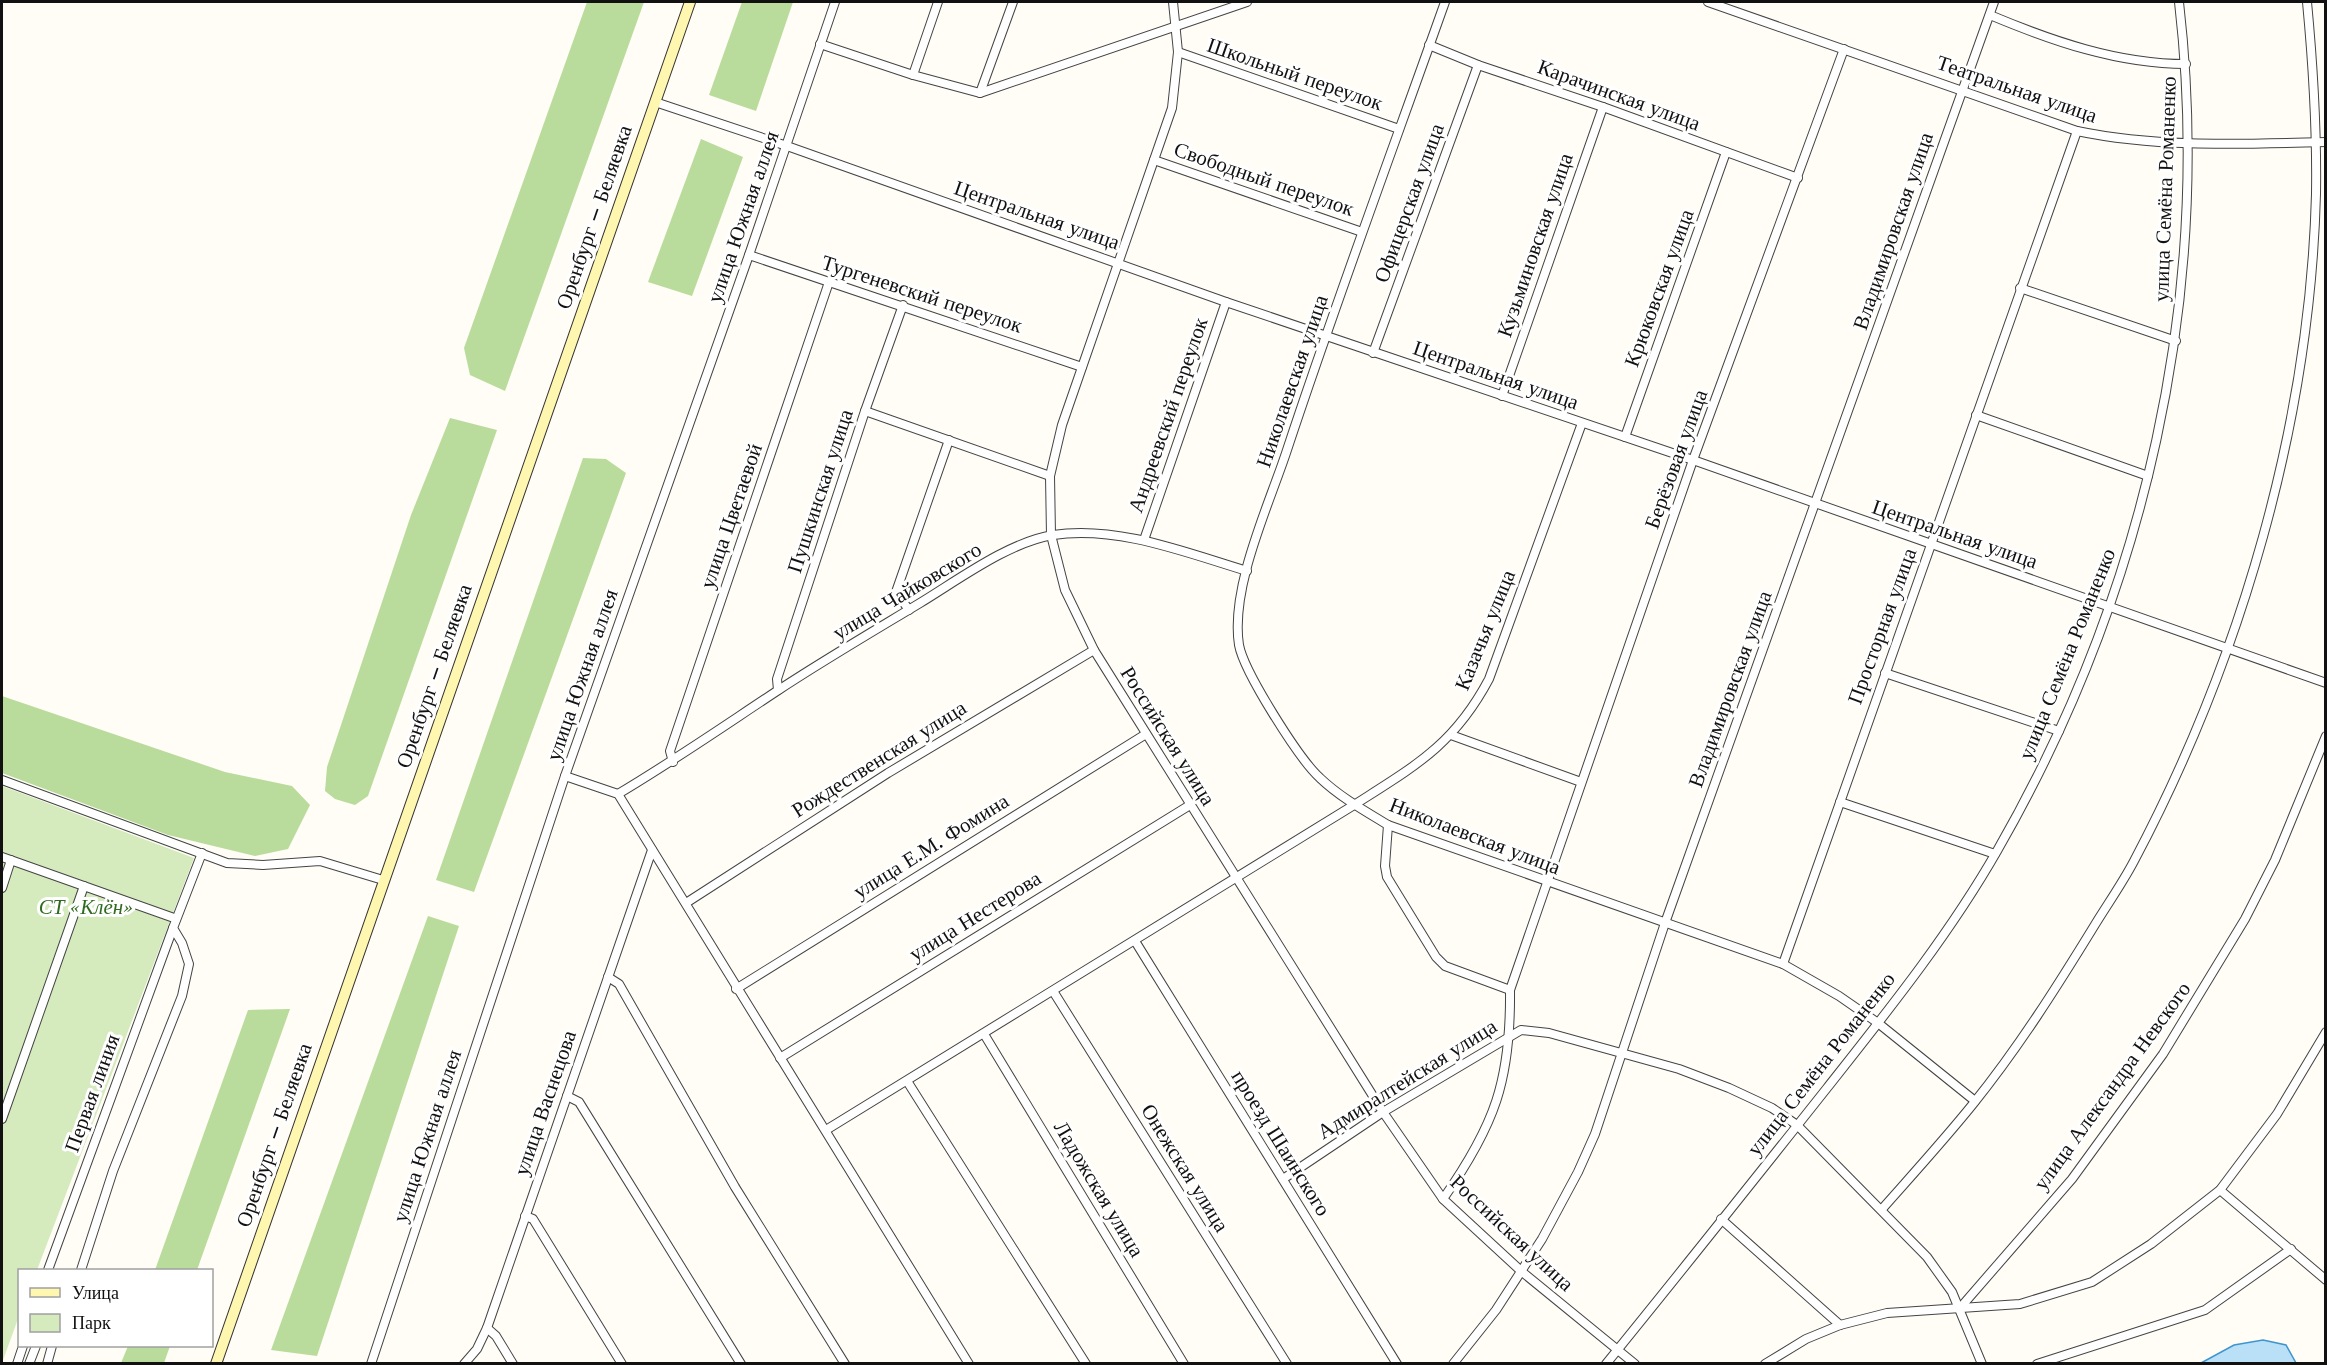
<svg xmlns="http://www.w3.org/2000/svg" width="2327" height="1365" font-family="'Libre Baskerville',serif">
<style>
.green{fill:#d5ebbd}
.forest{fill:#b9dc9c}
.water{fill:#b9e0f7;stroke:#3f96cf;stroke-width:1.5}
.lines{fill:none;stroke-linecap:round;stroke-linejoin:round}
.street-casing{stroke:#444;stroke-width:10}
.secondary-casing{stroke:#333;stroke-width:12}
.street{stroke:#fff;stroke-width:8}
.secondary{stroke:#fff6b0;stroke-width:10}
.labels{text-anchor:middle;stroke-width:6;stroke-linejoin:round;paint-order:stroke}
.street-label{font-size:21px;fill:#111;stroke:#fff}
.park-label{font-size:21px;font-style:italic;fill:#2f6b1f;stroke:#fff}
</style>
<rect width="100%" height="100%" fill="#fffdf5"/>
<path class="green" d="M2,786L194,858L37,1270H20L19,1316L2,1363Z"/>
<g class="forest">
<path d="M587,2H644L505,391L470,375L464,348Z"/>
<path d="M742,2H793L756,111L709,95Z"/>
<path d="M701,139L743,157L692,296L648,282Z"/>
<path d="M450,418L497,430L368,796L355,805L335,799L325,791L327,767L411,515Z"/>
<path d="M583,458L606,459L626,473L474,892L436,880Z"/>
<path d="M2,696L225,772L292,786L310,805L288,849L255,856L168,835L2,773Z"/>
<path d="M428,916L459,926L317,1356L271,1350Z"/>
<path d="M290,1009L197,1270H155L248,1010Z"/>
<path d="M128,1346H170L164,1363H121Z"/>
</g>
<path class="water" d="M2263,1340L2286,1345L2296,1363H2201L2234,1345Z"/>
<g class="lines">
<defs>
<g id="street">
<path d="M1173,2L1178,52L1172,108L1062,425L1050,476L1051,535L1065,590L1094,650L1383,1112L1443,1199L1521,1271L1635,1364"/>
<path d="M1445,2C1392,151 1337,299 1287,450C1269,505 1230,587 1239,645C1244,672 1299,759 1320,778C1340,797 1365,811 1388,825L1783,964L1839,996L1878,1023L1975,1101"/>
<path d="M1708,2L2077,131C2158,148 2243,144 2326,142"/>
<path d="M1990,15C2052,41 2118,64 2186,64"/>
<path d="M820,44L913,75L980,93L1247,2"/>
<path d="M1429,45L1478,65L1603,107L1798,178"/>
<path d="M1178,52L1399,129"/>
<path d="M913,75L938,2"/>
<path d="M980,93L1013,2"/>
<path d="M655,102L787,146L1226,302L1693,460L2326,683"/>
<path d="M1154,160L1362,232"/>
<path d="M749,255L1082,367"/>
<path d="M2020,288L2176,341"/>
<path d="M1373,353L1478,65"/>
<path d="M1502,396L1603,107"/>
<path d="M865,411L1050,476"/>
<path d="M1976,415L2148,476"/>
<path d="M1625,437L1726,152"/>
<path d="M1144,540L1226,302"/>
<path d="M909,610L896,592L949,440"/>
<path d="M1885,673L2059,731"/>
<path d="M778,690L777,679L865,411L903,305"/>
<path d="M1451,735L1581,782"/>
<path d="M673,762L670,751L829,282"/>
<path d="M565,776L618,794L969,1364"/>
<path d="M2,780L227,863L263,865L320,861L383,880"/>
<path d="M618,794C672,762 724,726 777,691C824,660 872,632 920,603C958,580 1009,542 1053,535C1117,525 1187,553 1247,571"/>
<path d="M1840,802L1995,854"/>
<path d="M1388,825L1385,866L1387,877L1436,957L1445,966L1510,990"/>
<path d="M2,857L174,918"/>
<path d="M2,888L11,860"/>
<path d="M686,903L888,773L1094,650"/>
<path d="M1135,941L1397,1364"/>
<path d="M1783,964L2077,131"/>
<path d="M608,977L619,984L735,1187L845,1364"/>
<path d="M736,989L1146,734"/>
<path d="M1053,991L1287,1364"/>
<path d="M984,1034L1184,1364"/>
<path d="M780,1058L1190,805"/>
<path d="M907,1081L1086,1364"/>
<path d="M567,1096L579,1102L741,1364"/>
<path d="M2,1119L84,886"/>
<path d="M826,1130L1354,805C1415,766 1454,745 1489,679L1582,423"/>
<path d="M1283,1179L1383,1112L1521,1030L1549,1033L1679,1069L1729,1088L1772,1108L1797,1125L1927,1257L1952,1292L1982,1364"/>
<path d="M2220,1190L2326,1280"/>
<path d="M1443,1199C1495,1125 1511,1080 1510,990L1693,460L1844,49"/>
<path d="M1882,1209C1913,1174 1944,1140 1973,1104C2019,1047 2058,985 2096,923C2109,902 2123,882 2134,861C2241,659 2310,422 2316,194C2317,130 2313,65 2307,2"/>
<path d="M525,1216L533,1219L622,1364"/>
<path d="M1721,1219L1840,1325"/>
<path d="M48,1270L173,928"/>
<path d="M81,1270L113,1171L182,996L189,964L182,943L173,928L202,853"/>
<path d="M1960,1308L2072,1179L2163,1054L2245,919L2275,860L2326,736"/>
<path d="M487,1328L496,1336L513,1364"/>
<path d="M17,1364L23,1346"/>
<path d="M29,1364L36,1346"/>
<path d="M47,1364L52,1346"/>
<path d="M371,1364L565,776L749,255L835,2"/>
<path d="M464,1364L477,1349L487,1328L652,850"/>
<path d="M1453,1364L1496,1310L1542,1239L1578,1172L1595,1134L1665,923L1994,2"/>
<path d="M1606,1364C1680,1273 1754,1180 1827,1088C1887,1012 1949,935 1997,851C2145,594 2213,296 2179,2"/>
<path d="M1765,1364L1806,1339L1840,1325L1887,1313L2020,1304L2092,1282L2151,1244L2220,1190L2277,1114L2326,1032"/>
<path d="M2037,1364L2205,1310L2291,1249"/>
</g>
<path id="secondary" d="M216,1364L690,2"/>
</defs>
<use href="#street" class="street-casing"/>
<use href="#secondary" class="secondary-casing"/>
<use href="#street" class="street"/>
<use href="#secondary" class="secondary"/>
</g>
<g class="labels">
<g class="street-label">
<text transform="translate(1295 74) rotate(19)" y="7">Школьный переулок</text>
<text transform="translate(2017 89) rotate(19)" y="7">Театральная улица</text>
<text transform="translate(1619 95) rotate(20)" y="7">Карачинская улица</text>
<text transform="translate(1264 179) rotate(19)" y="7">Свободный переулок</text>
<text transform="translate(2165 189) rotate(-88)" y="7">улица Семёна Романенко</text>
<text transform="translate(1409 203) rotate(-70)" y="7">Офицерская улица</text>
<text transform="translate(1037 215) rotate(19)" y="7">Центральная улица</text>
<text transform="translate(594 217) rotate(-71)" y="7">Оренбург – Беляевка</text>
<text transform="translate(743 217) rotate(-71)" y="7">улица Южная аллея</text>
<text transform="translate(1893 231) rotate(-71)" y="7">Владимировская улица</text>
<text transform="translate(1535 245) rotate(-71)" y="7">Кузьминовская улица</text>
<text transform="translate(1659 288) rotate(-70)" y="7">Крюковская улица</text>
<text transform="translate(922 294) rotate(18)" y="7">Тургеневский переулок</text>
<text transform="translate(1496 375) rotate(19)" y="7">Центральная улица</text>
<text transform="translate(1292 381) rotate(-71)" y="7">Николаевская улица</text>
<text transform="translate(1168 415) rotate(-71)" y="7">Андреевский переулок</text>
<text transform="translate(1676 459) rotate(-70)" y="7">Берёзовая улица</text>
<text transform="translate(820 491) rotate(-72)" y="7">Пушкинская улица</text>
<text transform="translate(731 516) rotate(-71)" y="7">улица Цветаевой</text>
<text transform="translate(1955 534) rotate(19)" y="7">Центральная улица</text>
<text transform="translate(907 591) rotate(-31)" y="7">улица Чайковского</text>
<text transform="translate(1882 626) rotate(-70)" y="7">Просторная улица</text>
<text transform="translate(1485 630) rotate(-68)" y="7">Казачья улица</text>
<text transform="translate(2067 654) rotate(-68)" y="7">улица Семёна Романенко</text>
<text transform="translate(582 675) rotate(-71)" y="7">улица Южная аллея</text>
<text transform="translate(434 676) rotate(-71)" y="7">Оренбург – Беляевка</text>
<text transform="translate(1730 689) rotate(-70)" y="7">Владимировская улица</text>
<text transform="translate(1168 736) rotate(58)" y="7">Российская улица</text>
<text transform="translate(879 759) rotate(-32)" y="7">Рождественская улица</text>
<text transform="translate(1475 836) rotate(21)" y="7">Николаевская улица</text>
<text transform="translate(931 846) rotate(-32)" y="7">улица Е.М. Фомина</text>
<text transform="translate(975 916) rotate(-32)" y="7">улица Нестерова</text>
<text transform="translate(1821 1064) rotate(-52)" y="7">улица Семёна Романенко</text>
<text transform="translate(1407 1079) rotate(-32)" y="7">Адмиралтейская улица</text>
<text transform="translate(2112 1086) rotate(-54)" y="7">улица Александра Невского</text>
<text transform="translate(92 1093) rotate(-70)" y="7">Первая линия</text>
<text transform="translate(545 1103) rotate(-71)" y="7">улица Васнецова</text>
<text transform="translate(274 1135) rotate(-71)" y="7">Оренбург – Беляевка</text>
<text transform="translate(427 1136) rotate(-72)" y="7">улица Южная аллея</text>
<text transform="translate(1281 1143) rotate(58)" y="7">проезд Шаинского</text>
<text transform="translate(1185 1168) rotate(58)" y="7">Онежская улица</text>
<text transform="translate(1099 1189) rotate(59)" y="7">Ладожская улица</text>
<text transform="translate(1512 1233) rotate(43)" y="7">Российская улица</text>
</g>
<g class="park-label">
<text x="86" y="914">СТ «Клён»</text>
</g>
</g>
<rect width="2327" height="1365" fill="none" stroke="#111111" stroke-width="6"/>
<rect x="18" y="1269" width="195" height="78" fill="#ffffff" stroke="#a0a0a0" stroke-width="1.5"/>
<rect x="30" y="1288" width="30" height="9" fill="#fff6b0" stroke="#a0a0a0" stroke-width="1.5"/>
<text x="72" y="1299" font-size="18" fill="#111111">Улица</text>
<rect x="30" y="1314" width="30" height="18" fill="#d5ebbd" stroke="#a0a0a0" stroke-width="1.5"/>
<text x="72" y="1329" font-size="18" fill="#111111">Парк</text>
</svg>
